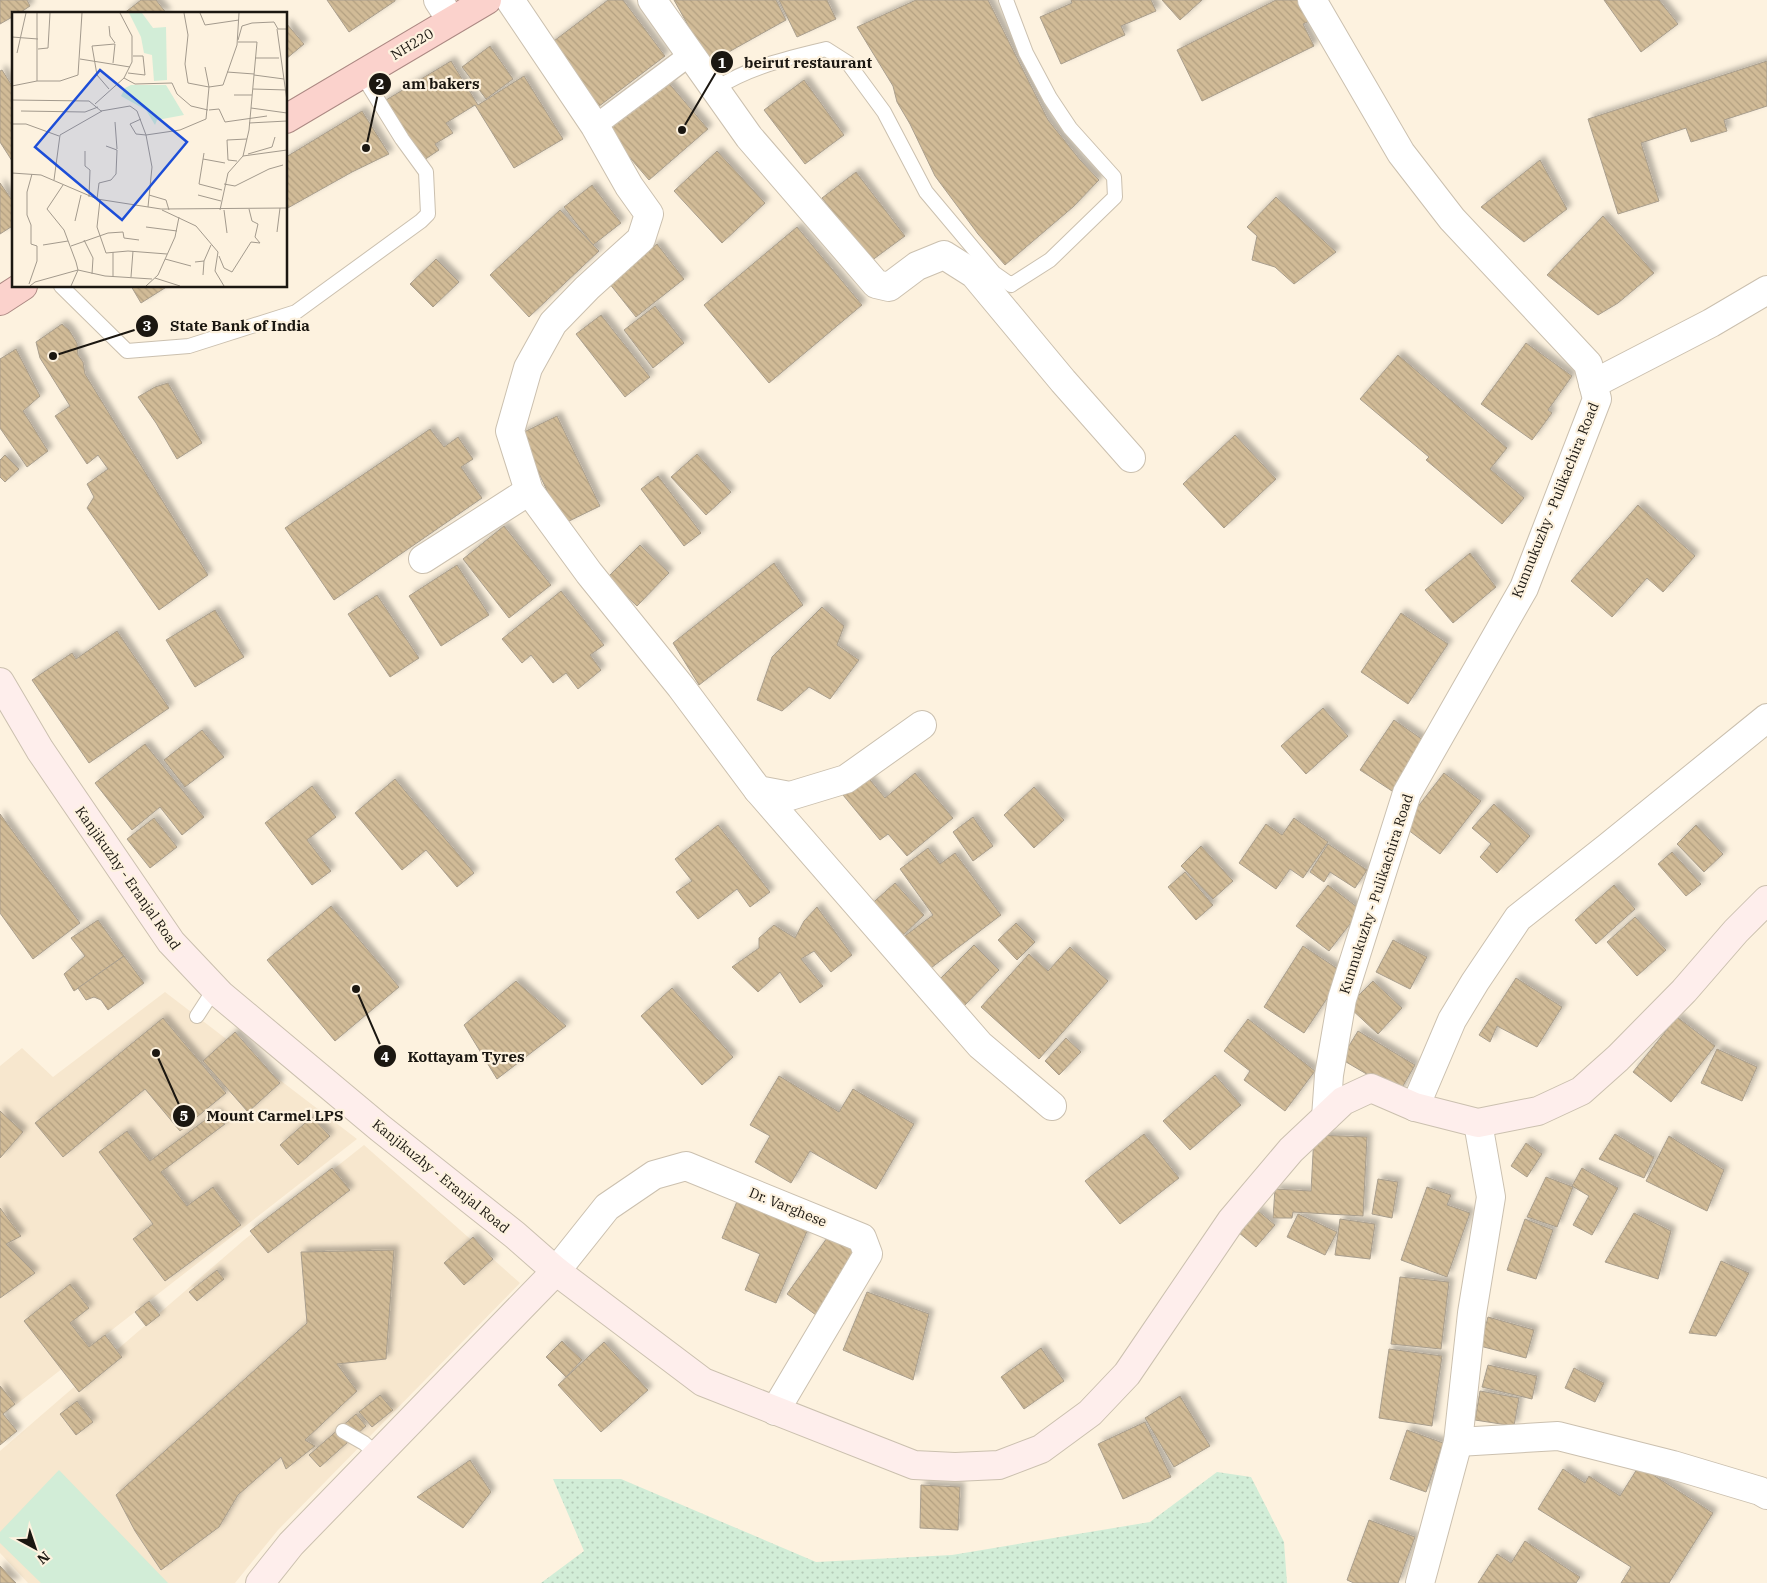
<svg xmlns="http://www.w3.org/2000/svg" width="1767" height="1583" font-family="'IBM Plex Serif',serif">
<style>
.built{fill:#f7e7ce}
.green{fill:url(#green-dots)}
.pitch{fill:#d2edd7}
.building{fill:url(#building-back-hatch);stroke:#a99e8d;filter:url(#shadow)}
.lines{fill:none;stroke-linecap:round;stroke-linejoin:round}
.service-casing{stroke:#cbc0af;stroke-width:16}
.pedestrian-casing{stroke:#cbc0af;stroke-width:24}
.minor-casing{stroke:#cbc0af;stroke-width:30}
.secondary-casing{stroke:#cbc0af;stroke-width:30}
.trunk-casing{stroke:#ac8983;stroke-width:30}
.service{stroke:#fff;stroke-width:14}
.pedestrian{stroke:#fff;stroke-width:21}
.minor{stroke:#fff;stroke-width:28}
.secondary{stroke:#feeeec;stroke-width:28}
.trunk{stroke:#fbd2cc;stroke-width:28}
.labels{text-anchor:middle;stroke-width:4.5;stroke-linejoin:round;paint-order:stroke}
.street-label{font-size:14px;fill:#1b1711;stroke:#fdf2df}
.inset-road{fill:none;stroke:#a39a8d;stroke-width:1}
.view{fill:#1d4ed8;fill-opacity:0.15;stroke:#1d4ed8;stroke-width:2.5}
.inset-edge{fill:none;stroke:#1b1711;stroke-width:2.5}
.leader{fill:none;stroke:#1b1711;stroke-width:2}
.callout-dot{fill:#1b1711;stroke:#fdf2df;stroke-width:2}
.mark-label{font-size:15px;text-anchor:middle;font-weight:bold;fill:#fff}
.callout-label{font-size:15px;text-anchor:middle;font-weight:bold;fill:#1b1711;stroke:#fdf2df;stroke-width:4.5;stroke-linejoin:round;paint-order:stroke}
</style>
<defs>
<pattern id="green-dots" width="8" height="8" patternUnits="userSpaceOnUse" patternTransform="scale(1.25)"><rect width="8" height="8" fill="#d2edd7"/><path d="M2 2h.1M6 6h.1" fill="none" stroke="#b4cab8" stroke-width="1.8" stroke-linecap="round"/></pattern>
<pattern id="building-back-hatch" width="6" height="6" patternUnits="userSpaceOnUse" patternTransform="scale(1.25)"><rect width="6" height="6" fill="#d1bb97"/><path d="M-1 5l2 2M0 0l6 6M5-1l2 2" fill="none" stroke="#b3a081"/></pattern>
<filter id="shadow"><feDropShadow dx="4.5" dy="-4.5" stdDeviation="2.5" flood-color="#0004"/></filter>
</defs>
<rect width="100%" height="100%" fill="#fdf2df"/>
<g class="built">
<path d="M165,992L357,1139L4,1414L0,1409V1066L22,1048L53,1077Z"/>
<path d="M364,1145L520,1283L278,1530L235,1583H28L0,1553V1451L244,1240Z"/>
</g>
<path class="green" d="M1217,1472L1251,1477L1284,1542L1287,1583H541L584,1551L553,1479H621L816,1562L952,1555L1150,1522Z"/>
<path class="pitch" d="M59,1470L168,1583H41L0,1543V1532Z"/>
<g class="building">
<path d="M0,0H27L30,6L18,14H14V16L0,24Z"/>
<path d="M141,0H156L167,14H123Z"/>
<path d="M327,0H395V1L349,32Z"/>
<path d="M608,0H623L665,56L594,110L546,47Z"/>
<path d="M674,0H776L786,20L709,63Z"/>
<path d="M779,0H827L836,19L797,37Z"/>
<path d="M916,0H988L1048,120L1080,160L1099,180L1073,207L1005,265L978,234L935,176L910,124L897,102L893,86L857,27Z"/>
<path d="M1071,0H1151L1156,11L1121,26L1125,35L1061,64L1040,17L1072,3Z"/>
<path d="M1162,0H1202L1180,20Z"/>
<path d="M1276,0H1312L1320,16L1303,24L1314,46L1202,101L1177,50Z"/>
<path d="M1604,0H1659L1678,24L1641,52Z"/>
<path d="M286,23L304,44L286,59Z"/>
<path d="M490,46L513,79L486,99L462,67Z"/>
<path d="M451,61L478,105L524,76L563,139L514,168L475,105L446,123L453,133L435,144L439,150L418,164L381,103Z"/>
<path d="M1767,61V106L1724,120L1727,131L1691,142L1686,128L1641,143L1659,201L1618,214L1588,119Z"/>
<path d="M2,70L14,89V164L0,142V71Z"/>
<path d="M661,74L708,129L649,180L602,125Z"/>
<path d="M804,80L844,135L805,164L764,110Z"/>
<path d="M362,111L389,154L352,172L286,209V157Z"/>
<path d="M717,151L765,203L722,243L674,191Z"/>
<path d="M1540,160L1567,209L1524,242L1481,207Z"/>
<path d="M856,172L905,236L871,261L822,198Z"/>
<path d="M0,183L14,203V225L0,234Z"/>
<path d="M592,185L621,223L593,245L564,207Z"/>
<path d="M1276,197L1336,252L1294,284L1275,267L1252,260L1257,236L1247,227Z"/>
<path d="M560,210L599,251L529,317L490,275Z"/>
<path d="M1603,216L1654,273L1618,303L1598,315L1547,275Z"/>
<path d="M797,227L862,305L769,383L704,305Z"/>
<path d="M657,244L684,279L636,317L609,283Z"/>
<path d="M436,259L459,282L433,307L410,284Z"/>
<path d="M131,286H168L141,303Z"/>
<path d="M655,306L684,343L653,368L624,330Z"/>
<path d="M601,315L650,377L625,397L576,334Z"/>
<path d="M62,324L69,330L77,343L78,355L83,362L85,374L208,575L159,610L87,508L94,497L87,484L108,469L98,455L87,464L55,416L70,406L40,358L36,342Z"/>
<path d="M1526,343L1572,376L1548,410L1552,413L1532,440L1481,404Z"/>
<path d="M16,349L40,396L23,411L48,451L27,467L0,428V359Z"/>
<path d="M1398,355L1507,448L1490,469L1524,498L1502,524L1426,460L1429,457L1360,399Z"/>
<path d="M168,383L202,443L177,459L156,423L138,397L155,387Z"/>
<path d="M557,416L600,506L563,524L520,434Z"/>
<path d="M430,429L444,447L458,437L473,459L461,467L482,498L334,600L285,528Z"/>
<path d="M1235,435L1276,479L1224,528L1183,484Z"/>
<path d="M697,454L731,492L706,515L671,477Z"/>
<path d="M5,455L19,469L5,482L0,477V460Z"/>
<path d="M658,476L701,533L684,546L641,489Z"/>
<path d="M1638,505L1695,556L1663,592L1647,578L1612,617L1571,581Z"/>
<path d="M504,526L551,585L509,618L463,559Z"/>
<path d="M640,545L669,573L637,606L607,578Z"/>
<path d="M1470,553L1496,587L1453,623L1425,590Z"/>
<path d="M774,563L803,605L699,685L673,643Z"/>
<path d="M457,565L489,615L441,646L409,596Z"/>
<path d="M561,591L604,645L590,655L601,670L578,689L566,673L553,683L531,655L522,663L502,639Z"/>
<path d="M377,595L419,658L390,677L348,614Z"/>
<path d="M822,607L844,626L837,645L859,660L830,699L809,687L782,711L757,700L772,657Z"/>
<path d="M215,610L244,657L195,687L166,640Z"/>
<path d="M1401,613L1448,644L1408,704L1361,672Z"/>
<path d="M117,631L169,708L89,763L32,680L72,653L76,659Z"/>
<path d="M1323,708L1348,736L1306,774L1281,746Z"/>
<path d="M1394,720L1426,742L1392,791L1360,770Z"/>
<path d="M202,730L224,757L185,787L164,760Z"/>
<path d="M145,744L204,817L182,835L160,807L132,830L95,783Z"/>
<path d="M915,773L953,818L907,856L888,834L880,840L843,795L866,775L885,798Z"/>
<path d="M1444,773L1481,801L1440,854L1403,826Z"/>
<path d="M395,779L474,873L457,887L426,850L402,870L355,813Z"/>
<path d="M312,786L336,817L307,840L331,871L312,885L265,823Z"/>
<path d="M1034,787L1064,820L1034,848L1004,815Z"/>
<path d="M1494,804L1530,836L1497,873L1480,857L1491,844L1472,828Z"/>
<path d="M0,814L80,923L33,959L0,913Z"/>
<path d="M973,817L993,846L973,861L953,832Z"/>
<path d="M154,818L177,847L150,868L127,839Z"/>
<path d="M1294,818L1328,842L1303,878L1290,869L1276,889L1239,863L1266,824L1282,835Z"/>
<path d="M718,825L770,892L750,907L737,889L698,919L676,892L692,881L675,859Z"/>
<path d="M1696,825L1723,854L1704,872L1677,844Z"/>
<path d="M1328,844L1367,870L1355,888L1330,872L1324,882L1310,872Z"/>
<path d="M1201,846L1233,881L1213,899L1181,866Z"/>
<path d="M928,848L940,864L955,853L1001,915L923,974L898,941L933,915L900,869Z"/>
<path d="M1672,852L1701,884L1686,896L1658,864Z"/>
<path d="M1185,872L1213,905L1196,920L1168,887Z"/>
<path d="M895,883L924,915L897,941L867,908Z"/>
<path d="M1328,885L1361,910L1329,951L1296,926Z"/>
<path d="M1614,885L1635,909L1596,944L1575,920Z"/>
<path d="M331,906L399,987L335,1041L267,960Z"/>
<path d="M817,907L852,955L831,972L814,951L801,959L823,986L800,1003L780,972L758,992L732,967L759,948V938L774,925L795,938L804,921Z"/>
<path d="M1635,917L1666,950L1637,976L1607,942Z"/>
<path d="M98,920L124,956L74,991L64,974L85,956L71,938Z"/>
<path d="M1016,923L1035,942L1017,960L998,940Z"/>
<path d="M1393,940L1427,957L1410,989L1376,972Z"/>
<path d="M974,945L999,970L963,1007L937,982Z"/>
<path d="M1303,946L1344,973L1304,1033L1264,1007Z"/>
<path d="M1070,947L1108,981L1039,1059L981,1007L1029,954L1048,971Z"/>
<path d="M124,956L144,983L108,1010L101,1000L94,997L86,1000L78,988Z"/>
<path d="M1516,978L1562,1007L1537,1047L1497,1026L1490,1042L1479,1035Z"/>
<path d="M516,981L566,1026L497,1079L464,1025Z"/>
<path d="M1373,981L1402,1008L1378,1034L1348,1006Z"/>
<path d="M672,988L733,1057L702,1085L641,1016Z"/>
<path d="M1677,1017L1715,1046L1671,1102L1633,1072Z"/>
<path d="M163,1018L226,1093L180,1131L145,1089L63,1157L35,1123Z"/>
<path d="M1248,1019L1315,1071L1285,1111L1244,1080L1250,1071L1224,1051Z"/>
<path d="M1358,1031L1415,1065L1399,1093L1341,1059Z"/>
<path d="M235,1032L280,1083L248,1112L203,1061Z"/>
<path d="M1066,1038L1081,1052L1059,1075L1045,1061Z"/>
<path d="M1717,1049L1757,1067L1742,1101L1701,1083Z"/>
<path d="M1215,1075L1241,1105L1190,1150L1163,1121Z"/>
<path d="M779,1076L839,1112L853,1089L914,1124L876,1189L810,1151L791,1183L755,1162L770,1136L750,1125Z"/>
<path d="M0,1111L23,1132L0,1158Z"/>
<path d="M216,1112L225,1124L161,1172L187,1206L213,1187L241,1225L165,1281L133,1239L153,1224L99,1152L127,1131L150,1161Z"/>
<path d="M312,1117L330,1136L298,1165L280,1145Z"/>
<path d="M1144,1134L1179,1178L1120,1224L1085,1181Z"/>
<path d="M1615,1134L1654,1157L1644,1178L1599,1159Z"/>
<path d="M1314,1135L1367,1137L1363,1216L1293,1212L1292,1218H1273L1275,1189L1311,1191Z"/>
<path d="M1669,1136L1724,1170L1707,1211L1646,1181Z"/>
<path d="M1526,1143L1542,1154L1527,1177L1511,1166Z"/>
<path d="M332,1168L350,1190L268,1253L250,1231Z"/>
<path d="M1582,1168L1618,1188L1592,1235L1573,1225L1589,1196L1572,1186Z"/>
<path d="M1546,1177L1573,1187L1557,1227L1527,1217Z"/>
<path d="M1378,1179L1398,1182L1392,1218L1372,1214Z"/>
<path d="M1427,1187L1451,1195L1447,1205L1470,1213L1447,1277L1401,1260Z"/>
<path d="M738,1199L808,1229L776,1303L745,1290L760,1254L722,1238Z"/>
<path d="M0,1208L21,1236L6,1244L35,1273L0,1298Z"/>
<path d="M1257,1210L1275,1225L1256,1247L1238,1232Z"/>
<path d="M1634,1213L1671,1231L1658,1279L1605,1262Z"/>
<path d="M1298,1214L1337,1232L1325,1255L1287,1237Z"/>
<path d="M1340,1219L1375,1224L1370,1259L1335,1255Z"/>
<path d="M1525,1219L1553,1230L1536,1279L1507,1270Z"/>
<path d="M832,1231L861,1251L816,1315L787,1294Z"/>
<path d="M473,1237L493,1259L464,1285L444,1263Z"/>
<path d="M394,1250L386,1359L337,1364L357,1391L305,1440L315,1446L286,1469L281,1457L238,1495L219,1527L161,1570L135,1531L116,1495L307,1323L301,1252Z"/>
<path d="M1721,1261L1749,1273L1716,1336L1689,1333Z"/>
<path d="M217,1270L224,1279L197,1301L189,1292Z"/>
<path d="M1400,1277L1449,1282L1441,1349L1391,1344Z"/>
<path d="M70,1284L89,1308L70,1323L89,1347L105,1335L122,1357L79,1392L24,1321Z"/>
<path d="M867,1292L929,1314L913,1380L843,1350Z"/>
<path d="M149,1301L160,1315L146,1326L135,1312Z"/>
<path d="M1488,1317L1534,1330L1526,1358L1480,1346Z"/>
<path d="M562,1341L582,1360L566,1377L546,1357Z"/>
<path d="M604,1342L648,1390L601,1432L558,1385Z"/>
<path d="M1041,1348L1064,1381L1024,1409L1001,1377Z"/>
<path d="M1389,1349L1442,1356L1432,1426L1379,1418Z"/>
<path d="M1488,1365L1537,1376L1532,1399L1482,1387Z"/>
<path d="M1574,1368L1604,1383L1595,1402L1565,1388Z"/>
<path d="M0,1386L15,1404L3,1414L17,1431L0,1445Z"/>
<path d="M1480,1391L1519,1398L1514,1426L1475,1420Z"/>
<path d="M380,1395L393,1410L372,1427L359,1412Z"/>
<path d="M1180,1396L1210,1446L1174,1467L1145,1418Z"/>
<path d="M77,1401L93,1422L76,1435L60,1414Z"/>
<path d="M356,1414L366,1426L320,1467L309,1455Z"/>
<path d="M1145,1422L1171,1477L1123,1499L1098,1444Z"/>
<path d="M1407,1430L1443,1443L1426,1492L1390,1479Z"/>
<path d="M470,1460L491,1492L463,1528L417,1497Z"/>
<path d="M1639,1466L1713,1513L1669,1583H1621L1631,1567L1538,1509L1563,1469L1585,1483L1589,1476L1620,1496Z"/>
<path d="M921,1485L960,1487L958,1530L920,1528Z"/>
<path d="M1369,1520L1415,1537L1398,1583H1354L1347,1580Z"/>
<path d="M1525,1541L1580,1577L1576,1583H1478L1497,1554L1511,1563Z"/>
<path d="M0,1566L16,1583H0Z"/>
</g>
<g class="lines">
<defs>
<g id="service">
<path d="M715,89C749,67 788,58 826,49L848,63L884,112L926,192L994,273L1011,285L1050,260L1115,197L1114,177L1070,128L1050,98L1026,53L1006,0"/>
<path d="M61,286L127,351L189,346L296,312L421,221L428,214L426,172L402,139L361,73"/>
<path d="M197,1016L208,999L221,995"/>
<path d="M343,1431L364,1443L378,1455"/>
</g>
<path id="pedestrian" d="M595,126L691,54"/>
<g id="minor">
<path d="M438,0L451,20"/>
<path d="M510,0L595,126L629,186L649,214L641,239L587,288L553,323L528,368L510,431L529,491L589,573L681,687L758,790L790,796L846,779L922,725"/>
<path d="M652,0L749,137L876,284L889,287L917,266L944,255L974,274L1063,381L1131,458"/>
<path d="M1312,0L1401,153L1452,219L1588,364L1597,399L1524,588L1407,793L1342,999L1329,1075L1326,1117"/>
<path d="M1593,384L1711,323L1767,290"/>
<path d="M423,559L529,491"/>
<path d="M758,790L980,1045L1052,1106"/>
<path d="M1415,1107L1452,1020L1475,982L1518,918L1608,847L1767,718"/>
<path d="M556,1271L607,1207L654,1175L686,1166L862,1238L868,1254L775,1411"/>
<path d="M1458,1442L1558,1436L1673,1465L1760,1491L1767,1495"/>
<path d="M1420,1583L1458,1442L1472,1313L1491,1197L1478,1123"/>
</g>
<g id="secondary">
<path d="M0,682L40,750L171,942L221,995L380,1128L515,1235L556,1271L291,1544L260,1583"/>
<path d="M556,1271L703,1382L914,1465L955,1467L999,1465L1041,1449L1090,1413L1127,1374L1231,1221L1291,1150L1343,1101L1371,1088L1415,1107L1478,1123L1538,1111L1581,1091L1618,1058L1684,991L1736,931L1767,900"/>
</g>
<g id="trunk">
<path d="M286,119L487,0"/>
<path d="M0,301L23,286"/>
</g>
</defs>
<use href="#service" class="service-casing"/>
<use href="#pedestrian" class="pedestrian-casing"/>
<use href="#minor" class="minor-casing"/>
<use href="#secondary" class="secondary-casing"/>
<use href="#trunk" class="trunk-casing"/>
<use href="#service" class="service"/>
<use href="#pedestrian" class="pedestrian"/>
<use href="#minor" class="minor"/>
<use href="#secondary" class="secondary"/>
<use href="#trunk" class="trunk"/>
</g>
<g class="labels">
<g class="street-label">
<text transform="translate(412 44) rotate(-31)" y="5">NH220</text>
<text transform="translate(1555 500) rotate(-68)" y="5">Kunnukuzhy - Pulikachira Road</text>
<text transform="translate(128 878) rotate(55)" y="5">Kanjikuzhy - Eranjal Road</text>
<text transform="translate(1376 894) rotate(-72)" y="5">Kunnukuzhy - Pulikachira Road</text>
<text transform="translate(441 1176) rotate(39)" y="5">Kanjikuzhy - Eranjal Road</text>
<text transform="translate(788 1207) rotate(22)" y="5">Dr. Varghese</text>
</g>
</g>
<g transform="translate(12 12)">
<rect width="275" height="275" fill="#fdf2df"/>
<path d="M117,1H130L141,16L154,15L155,68L142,69L140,43L132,41L129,25ZM119,73H154L172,103L145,108L143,113L134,98L109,84L113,76Z" fill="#d2edd7"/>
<path class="inset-road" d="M172,1L176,23L173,52L176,71L197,75L193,55M188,1L193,13L227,8M97,14L98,24L103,31M265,17L275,89M0,25L26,27M226,28L230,14L240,11L262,10L266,17H275M26,37L36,36L38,1M5,41L14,1M243,46H267M68,47L118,55M215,60L242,62M116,61L133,63L131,44H121M242,63L272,67M112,66L123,72L160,71L165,82L179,94L196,98M25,69V1M0,74L25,69H48L66,63L70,1M97,77L85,63L80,34L103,32L101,51M241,77L275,78M222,83H240M0,88L77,89L89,99L118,94L125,99L134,123M83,92L112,66L120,50V24L108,1M239,96L275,101M197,98L207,97L213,110L255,104M9,99L73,100L86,95M129,107L118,112L124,122L134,123M103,110L105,137M237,111L275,109M0,112H14L47,124M73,139V154L78,158L77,185M192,141L187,172L210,178M236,142L260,135L263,125M231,144L275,138M191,147L213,151M225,149L216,148L215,128L235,127M0,161L29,163L85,187L149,197L275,196M42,168L48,123L90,99M212,172L223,174L257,157L271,153M51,173L35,197L52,218L64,250L66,258L59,274M137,183L154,188L157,198M186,183L209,189M85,187L87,171L99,168L104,162L105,138L94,134M88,188L85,215L94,241L116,239L155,242M136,195L140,155L134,123L168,118L194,107L197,75L211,73L225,33L227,1M150,198L184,214L206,240L203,259L212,274M208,198L216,161L231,144L237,118L245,30H226M212,198L215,221M63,209L69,183M134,215L165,219M265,220L268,196M72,228L81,246L80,262M31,233L56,229M59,234L96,221L111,220L112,226L127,228M207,244L212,256L220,260L239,230L248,231L243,225L246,212L240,209L237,197M153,247L179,254M192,249L199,233M183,250L192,249L191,263M101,265V240M119,265L121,239M143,266L168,274M17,272L25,249V234L19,232V213L15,203V180L20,162M18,274L23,270L66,258L93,264L140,267M134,274L146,263L163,225L167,205"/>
<path class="view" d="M88,58L175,130L110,208L23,135Z"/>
<rect width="275" height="275" class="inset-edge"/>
</g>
<path class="leader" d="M682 130L722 62M366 148L380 84M53 356L147 326M356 989L385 1056M156 1053L184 1116"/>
<g class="callout-dot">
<circle cx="682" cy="130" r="5"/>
<circle cx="366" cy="148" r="5"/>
<circle cx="53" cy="356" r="5"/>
<circle cx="356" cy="989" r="5"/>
<circle cx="156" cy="1053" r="5"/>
<circle cx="722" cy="62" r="12"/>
<circle cx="380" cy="84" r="12"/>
<circle cx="147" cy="326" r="12"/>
<circle cx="385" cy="1056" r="12"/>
<circle cx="184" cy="1116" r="12"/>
</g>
<g class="mark-label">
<text x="722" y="68">1</text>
<text x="380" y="89">2</text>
<text x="147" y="331">3</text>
<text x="385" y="1062">4</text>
<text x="184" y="1121">5</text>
</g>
<g class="callout-label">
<text x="808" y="68">beirut restaurant</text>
<text x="441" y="89">am bakers</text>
<text x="240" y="331">State Bank of India</text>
<text x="466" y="1062">Kottayam Tyres</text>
<text x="275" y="1121">Mount Carmel LPS</text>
</g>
<g transform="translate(35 1548) rotate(140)" stroke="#fdf2df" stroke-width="4" paint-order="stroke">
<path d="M0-4L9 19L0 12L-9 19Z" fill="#1b1711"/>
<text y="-8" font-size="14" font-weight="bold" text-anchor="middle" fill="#1b1711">N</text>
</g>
</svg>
